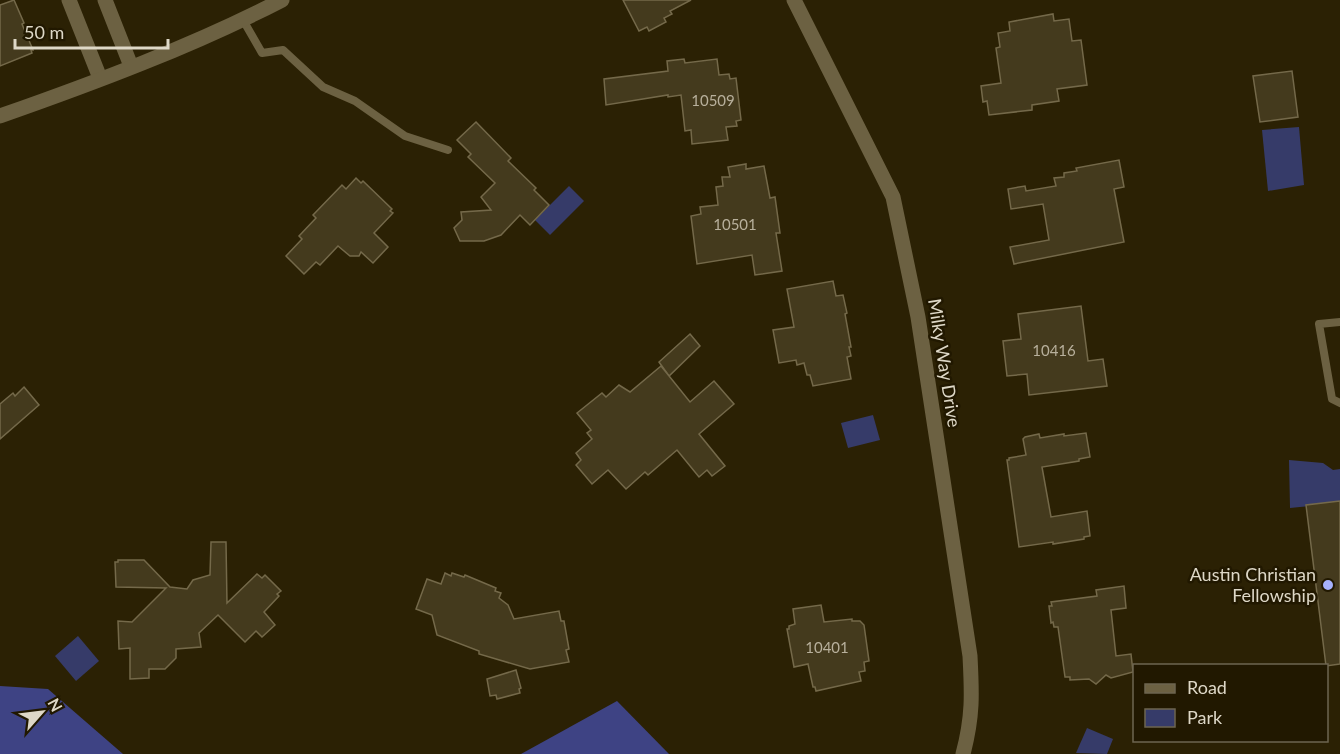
<svg xmlns="http://www.w3.org/2000/svg" width="1340" height="754" font-family="Lato,sans-serif">
<style>
.green{fill:#363b69}
.forest{fill:#3e4384}
.building{fill:#443a1d;stroke:#74694a;stroke-width:1.5}
.lines{fill:none;stroke-linecap:round;stroke-linejoin:round}
.service{stroke:#6c6142;stroke-width:8}
.minor{stroke:#6c6142;stroke-width:15}
.tertiary{stroke:#6c6142;stroke-width:15}
.poi-dot{fill:#a6b1fc;stroke:#211800;stroke-width:2}
.labels{text-anchor:middle;stroke-width:5;stroke-linejoin:round;paint-order:stroke}
.number-label{font-size:15px;fill:#b8b09c}
.street-label{font-size:18px;fill:#ded8c7;stroke:#211800}
.poi-label{font-size:18px;fill:#ded8c7;stroke:#211800;text-anchor:end}
</style>
<rect width="100%" height="100%" fill="#2b2104"/>
<g class="green">
<path d="M1299,127L1304,185L1268,191L1262,130Z"/>
<path d="M569,186L584,201L550,235L535,220Z"/>
<path d="M873,415L880,440L848,448L841,423Z"/>
<path d="M1289,460L1323,463L1333,470L1340,469V503L1290,508Z"/>
<path d="M78,636L99,661L76,681L55,656Z"/>
<path d="M1087,728L1113,739L1107,754L1076,753Z"/>
</g>
<g class="forest">
<path d="M0,686L48,689L123,754H0Z"/>
<path d="M617,701L669,754H521Z"/>
</g>
<g class="building">
<path d="M14,0L24,23L22,24L33,50H31L32,53L0,66V5Z"/>
<path d="M623,0H691L670,11L672,14L664,18L666,22L649,31L647,27L639,31Z"/>
<path d="M1053,14L1054,21L1069,19L1072,41L1081,40L1087,85L1057,89L1059,101L1032,105V110L989,115L987,101L983,102L981,86L1001,83L996,48L1000,47L998,33L1010,31L1009,22Z"/>
<path d="M684,59L685,63L717,59L719,75L729,74L730,79L736,78L741,120L736,121L737,126L726,127L728,140L692,144L691,130L685,131L681,95L668,97V95L606,105L604,79L668,71L667,61Z"/>
<path d="M1292,71L1298,117L1260,122L1253,76Z"/>
<path d="M476,122L511,158L508,161L536,188L534,190L549,205L530,225L520,215L501,235L484,241H460L454,228L462,220L461,212L491,210L481,197L495,183L468,157L471,154L457,140Z"/>
<path d="M1119,160L1124,187L1114,189L1124,242L1014,264L1010,247L1049,240L1043,204L1011,209L1008,189L1025,186L1026,191L1056,186L1054,178L1064,177V173L1077,171L1076,168Z"/>
<path d="M746,164V169L764,166L770,198L775,197L780,233H776L782,271L755,275L752,255L697,264L691,216L701,214L700,207L718,205L716,187L723,186L722,177H730L728,167Z"/>
<path d="M356,178L361,183L363,181L392,209L390,211L393,213L374,233L388,247L373,263L361,252L359,256H350L338,246L320,265L316,262L304,274L286,256L302,239L299,236L316,218L313,215L342,185L346,189Z"/>
<path d="M833,281L836,296L843,295L847,313L845,314L851,347H849L851,356L847,357L851,379L813,386L810,375H807L804,363L797,365L796,360L779,363L773,330L794,327L787,289Z"/>
<path d="M1081,306L1088,361L1103,359L1107,386L1029,395L1027,374L1007,376L1003,341L1021,339L1018,314Z"/>
<path d="M690,334L700,346L669,376L659,362Z"/>
<path d="M661,366L690,402L714,381L734,404L699,434L725,466L712,476L707,470L699,477L677,450L648,475L645,472L626,489L608,470L592,484L576,465L581,460L576,453L592,439L587,433L591,430L577,413L602,393L606,397L619,385L630,392Z"/>
<path d="M24,387L39,405L0,439V404L13,393L15,396Z"/>
<path d="M1086,433L1090,457L1079,459V461L1042,467L1051,517L1087,511L1090,536L1084,537V539L1053,544V542L1019,547L1007,460H1009V458L1026,455L1023,439L1025,437L1039,434L1040,438L1064,434V436Z"/>
<path d="M1340,501V664L1326,666L1306,505Z"/>
<path d="M211,542H226L227,603L257,574L262,578L265,575L281,591L277,594L279,596L264,612L275,625L262,637L256,631L245,642L218,615L199,633L201,647L176,649V658L165,669H149V678L130,679V648L119,649L118,621L132,622L166,588L116,587L115,562H118V560H144L170,587L187,589L193,580L210,575Z"/>
<path d="M445,573L451,576L452,573L464,577L465,575L496,588L495,591L501,593L499,598L508,605L514,619L559,611L561,621H564L569,649L566,650L569,662L530,669L479,654V651L437,635L432,615L416,609L427,579L441,584Z"/>
<path d="M1124,586L1126,608L1111,610L1116,656L1131,654L1133,672L1111,678L1106,675L1096,684L1089,679L1070,680V677H1065L1058,627H1054L1053,622L1051,623L1049,606H1052L1051,602L1097,596L1096,590Z"/>
<path d="M821,605L824,622L852,619V621H860L864,625L869,661L864,662L865,671L859,672L861,681L816,691L815,687H813L808,664L794,667L787,629H789V626L795,624L793,609Z"/>
<path d="M516,670L521,688L519,689L520,693L497,699L496,695L490,696L487,679Z"/>
</g>
<g class="lines">
<g class="service">
<path d="M243,20L262,53L283,50L323,87L355,101L405,136L448,150"/>
<path d="M1340,322L1319,324L1332,399L1340,403"/>
</g>
<g class="minor">
<path d="M69,0L100,78"/>
<path d="M105,0L131,66"/>
<path d="M794,0L893,197L918,317L970,656C972,694 973,716 963,754"/>
</g>
<path class="tertiary" d="M0,116C94,83 193,46 282,0"/>
</g>
<circle class="poi-dot" cx="1328" cy="585" r="6"/>
<g class="labels">
<g class="number-label">
<text x="713" y="106">10509</text>
<text x="735" y="230">10501</text>
<text x="1054" y="356">10416</text>
<text x="827" y="653">10401</text>
</g>
<g class="street-label">
<text transform="translate(944 363) rotate(81)" y="6">Milky Way Drive</text>
</g>
<g class="poi-label">
<text x="1316" y="581">Austin Christian<tspan x="1316" dy="21">Fellowship</tspan></text>
</g>
</g>
<rect x="1133" y="664" width="195" height="78" fill="#211800" stroke="#6d6550" stroke-width="1.5"/>
<rect x="1145" y="684" width="30" height="9" fill="#6c6142" stroke="#6d6550" stroke-width="1.5"/>
<text x="1187" y="694" font-size="18" fill="#ded8c7">Road</text>
<rect x="1145" y="709" width="30" height="18" fill="#363b69" stroke="#6d6550" stroke-width="1.5"/>
<text x="1187" y="724" font-size="18" fill="#ded8c7">Park</text>
<g transform="translate(42 712) rotate(62)" stroke="#211800" stroke-width="4.5" paint-order="stroke">
<path d="M0-4.5L10 22L0 15L-10 22Z" fill="#ded8c7"/>
<text y="-9" font-size="16" font-weight="bold" text-anchor="middle" fill="#ded8c7">N</text>
</g>
<path d="M15 39v9h153v-9" fill="none" stroke="#ded8c7" stroke-width="3"/>
<text x="24" y="39" font-size="18" fill="#ded8c7" stroke="#211800" stroke-width="4.5" paint-order="stroke">50 m</text>
</svg>
